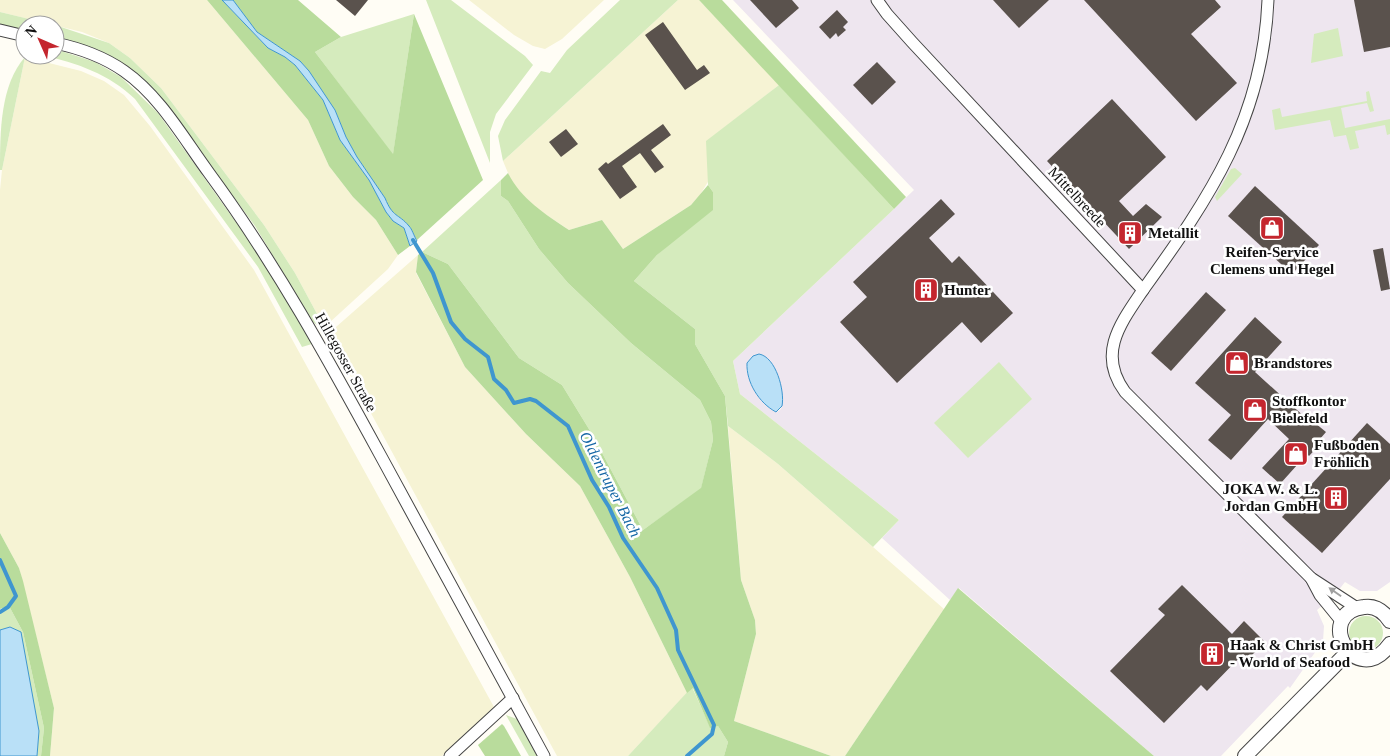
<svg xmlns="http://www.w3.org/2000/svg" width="1390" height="756" font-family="Georgia,serif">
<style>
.industrial{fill:#eee6ef;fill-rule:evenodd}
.farmland{fill:#f6f3d4}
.green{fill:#d5ebbd}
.forest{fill:#b9dc9c}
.water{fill:#b9e0f7;stroke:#3f96cf}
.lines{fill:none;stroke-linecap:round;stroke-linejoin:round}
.stream{stroke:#3f96cf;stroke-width:4}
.building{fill:#5a524d}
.minor-casing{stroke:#444;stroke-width:13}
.tertiary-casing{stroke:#444;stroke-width:16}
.minor{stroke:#fff;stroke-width:11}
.tertiary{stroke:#fff;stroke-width:14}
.oneway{fill:#a0a0a0}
.labels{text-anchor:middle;stroke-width:5;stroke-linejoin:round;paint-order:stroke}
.street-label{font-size:15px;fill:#111;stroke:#fff}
.poi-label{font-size:15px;font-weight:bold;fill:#111;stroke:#fff;text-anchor:start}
.water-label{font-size:16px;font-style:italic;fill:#1768a6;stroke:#fff}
</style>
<rect width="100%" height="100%" fill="#fffdf5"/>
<path class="industrial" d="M733,0H1390V582L1377,591H1360L1345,582L1334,596L1317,610L1324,626L1323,641L1290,688L1288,686L1221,756H1154L959,588L950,600L882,538L899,520L740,394L733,361L914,190ZM746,369L782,406L780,410L776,412L772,410L760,398L753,388Z"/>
<g class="farmland">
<path d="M0,0H207L308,120L329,166L353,197L376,220L398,255L388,269L329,323L323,325L295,273L264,225L161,88L130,58L109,43L82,32L0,12Z"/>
<path d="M469,0H604L562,39L545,49L533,46L514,35Z"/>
<path d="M678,0H699L779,85L707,141L709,180L700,195L691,205L623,249L602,220L569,230L536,208L513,185L503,161Z"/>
<path d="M25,57L81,71L104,81L124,95L150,126L254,270L494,707L442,756H50L54,708L19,568L0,533V190L2,170Z"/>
<path d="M418,255L416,273L465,367L526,434L580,486L630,577L687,693L628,756H557L328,334Z"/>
<path d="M728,426L778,464L944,609L845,756H831L734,721L756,634L755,620L741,580Z"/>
</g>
<g class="green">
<path d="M426,0H451L525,56L533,65L496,114L490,132V163Z"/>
<path d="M620,0H678L503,161L498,136L505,120L541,71L550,73L567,50Z"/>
<path d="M0,12L54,25H25V30L0,25Z"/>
<path d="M414,14L393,155L315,52L341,37Z"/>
<path d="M55,25L109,43L130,58L161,88L264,225L295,273L323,325L318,326L313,322L255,226L167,107L127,67L99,50L55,37Z"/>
<path d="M1338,28L1343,56L1311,63L1314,34Z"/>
<path d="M55,49L95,62L121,77L158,113L277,280L312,344L302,347L258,267L135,99C109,74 77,63 42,55H55Z"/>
<path d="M25,57L2,170H0C0,133 0,85 25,57Z"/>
<path d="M779,85L894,209L733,361L740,394L899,520L873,547L778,464L728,426L725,396L695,344V329L634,281L657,255L675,239L713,192L708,185L706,141Z"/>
<path d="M1369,91L1374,111L1370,112L1367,103L1341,108L1345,128L1390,119V134L1387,135L1385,125L1355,131L1359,148L1350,150L1346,135L1334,137L1330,120L1275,130L1272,110L1280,108L1282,117L1367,101L1366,92Z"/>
<path d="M1235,168L1242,174L1217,201L1215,197L1231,169Z"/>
<path d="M501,180V196L508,201L539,249L568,283L631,343L700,400L711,422L713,440L701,489L643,530L592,434L562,385L519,358L448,264L422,252Z"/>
<path d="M999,362L1032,399L968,458L934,423Z"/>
<path d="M9,606L23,632L44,728L41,756H37L39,731L11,627L0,630V612Z"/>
<circle cx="1366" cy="633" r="17"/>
<path d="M692,687L710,727L718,726L728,742L724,756H628Z"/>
<path d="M506,715L517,719L537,756H529Z"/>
</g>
<g class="forest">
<path d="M207,0H222L268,48L285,57L295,65L323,100L340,140L369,180L386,212L393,221L404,228L410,246L398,255L376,220L353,197L329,166L308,120Z"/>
<path d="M233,0H298L341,37L315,52L393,154L414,14L483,180L417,240C414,236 412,229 409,226C398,213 393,218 385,198L357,157L346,137L335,110L309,71L300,61L257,32Z"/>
<path d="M699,0H722L906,197L894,209Z"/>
<path d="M508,173C521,199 545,214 569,230L602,220L623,249L691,205L708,185L713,192V210L657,255L634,281L695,329V344L725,396L741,580L755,620L756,634L734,721L831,756H724L728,742L718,726L710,728L693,688L687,693L630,577L580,486L526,434L465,367L416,272L418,255L422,252L448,264L519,358L562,385L592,434L643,530L701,488L713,440L711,422L700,400L631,343L568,283L539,249L508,201L501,196V180Z"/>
<path d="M0,533L19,568L23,581L54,708L50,756H41L44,728L23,632L9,606L0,609Z"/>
<path d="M958,588L1154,756H845Z"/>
<path d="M502,724L504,726L521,756H485L478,745Z"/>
</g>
<g class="water">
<path d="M222,0H233L257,32L300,61L309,71L335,110L346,137L357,157L385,198C393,218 398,213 409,226C412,229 414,236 417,241L410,246L404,228L393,221L386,212L369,180L340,140L323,100L295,65L285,57L268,48Z"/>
<path d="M759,354C776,357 785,391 782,406L776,412C759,403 746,382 747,363L753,356Z"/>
<path d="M10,627L21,632L39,731L37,756H0V630Z"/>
</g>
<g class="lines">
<g class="stream">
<path d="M413,240L433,273L451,322L465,339L488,357L494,379L506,390L514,403L530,399L536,401L568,426L592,480L609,507L623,538L657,588L676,630L678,650L714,725L712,734L687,756"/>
<path d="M0,560L16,596L8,607L0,612"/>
</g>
</g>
<g class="building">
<path d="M336,0H368L355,16Z"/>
<path d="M750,0H792L799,8L776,28Z"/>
<path d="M993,0H1049L1019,28Z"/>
<path d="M1084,0H1215L1221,7L1191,34L1237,83L1196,121Z"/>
<path d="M1354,0H1390V47L1364,52Z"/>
<path d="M837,10L848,22L843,27L846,30L838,37L836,33L830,39L819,27Z"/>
<path d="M663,22L697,70L704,65L710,73L685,90L645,35Z"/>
<path d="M877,62L896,82L872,105L853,85Z"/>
<path d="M1112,99L1166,157L1119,201L1133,216L1146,204L1162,217L1129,249L1047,161Z"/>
<path d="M663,124L671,135L651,150L664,167L655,173L640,153L622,166L637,187L620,199L598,169L606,162L608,164Z"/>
<path d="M566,129L578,144L561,157L549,142Z"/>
<path d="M1255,186L1319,245L1292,274L1228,216Z"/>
<path d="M941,199L955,214L929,238L952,263L959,256L1013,313L981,343L962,322L897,383L840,322L867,297L853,282Z"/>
<path d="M1383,248L1390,289L1381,291L1373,250Z"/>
<path d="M1206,292L1226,310L1171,371L1151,353Z"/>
<path d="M1255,317L1282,342L1255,372L1308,420L1309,418L1326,432L1320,439L1323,441L1309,456L1307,454L1280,484L1262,468L1289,439L1268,419L1231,460L1208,440L1231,415L1195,383Z"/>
<path d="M1367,423L1390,444V479L1322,553L1282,517Z"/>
<path d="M1182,585L1232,634L1244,621L1265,642L1248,659L1243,654L1207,691L1201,685L1164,723L1110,671L1165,615L1158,609Z"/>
</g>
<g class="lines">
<defs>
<g id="minor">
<path d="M877,0L887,14L912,42L1143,290C1120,324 1097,354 1125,392L1311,578L1357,608"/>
<path d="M0,30L25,36"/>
<path d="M55,43C79,48 104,57 124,71C160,96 184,139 209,173C276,264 329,361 383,460C437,559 490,658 544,756"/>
<path d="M1143,290C1210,197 1263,119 1268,0"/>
<path d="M1311,578L1320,595L1342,622"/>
<path d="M450,756L513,698"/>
</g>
<g id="tertiary">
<path d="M1390,621C1384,612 1376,605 1364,607C1312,613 1356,692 1390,644"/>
<path d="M1245,756L1348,652"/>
</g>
</defs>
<use href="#minor" class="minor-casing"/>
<use href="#tertiary" class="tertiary-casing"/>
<use href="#minor" class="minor"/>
<use href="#tertiary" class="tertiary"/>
</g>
<defs><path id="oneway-solid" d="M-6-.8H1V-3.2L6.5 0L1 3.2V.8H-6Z" transform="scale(1.25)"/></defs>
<use class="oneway" href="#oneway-solid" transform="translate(1335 592) rotate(-145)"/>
<defs>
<symbol id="shop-square" viewBox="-11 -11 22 22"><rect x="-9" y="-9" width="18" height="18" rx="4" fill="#c4262e" stroke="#fff"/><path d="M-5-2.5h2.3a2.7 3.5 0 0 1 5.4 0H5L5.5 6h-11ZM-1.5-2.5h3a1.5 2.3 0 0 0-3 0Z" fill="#fff"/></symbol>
<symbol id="building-square" viewBox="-11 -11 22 22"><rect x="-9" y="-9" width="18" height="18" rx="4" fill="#c4262e" stroke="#fff"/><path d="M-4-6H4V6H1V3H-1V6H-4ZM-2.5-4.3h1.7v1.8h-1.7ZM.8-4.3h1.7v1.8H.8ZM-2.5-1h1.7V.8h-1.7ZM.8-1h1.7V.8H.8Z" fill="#fff"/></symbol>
</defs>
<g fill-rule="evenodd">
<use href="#shop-square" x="1258" y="214" width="28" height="28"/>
<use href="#building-square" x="1116" y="219" width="28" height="28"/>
<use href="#building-square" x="912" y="276" width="28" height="28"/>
<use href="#shop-square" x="1223" y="349" width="28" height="28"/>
<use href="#shop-square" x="1241" y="396" width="28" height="28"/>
<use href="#shop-square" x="1282" y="440" width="28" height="28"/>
<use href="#building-square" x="1322" y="484" width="28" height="28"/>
<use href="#building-square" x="1198" y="640" width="28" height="28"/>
</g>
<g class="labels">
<g class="street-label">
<text transform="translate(1077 197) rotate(47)" y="5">Mittelbreede</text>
<text transform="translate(346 362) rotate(61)" y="5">Hillegosser Straße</text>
</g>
<g class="poi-label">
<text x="1148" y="238">Metallit</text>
<text x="1272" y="257" text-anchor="middle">Reifen-Service<tspan x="1272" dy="17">Clemens und Hegel</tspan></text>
<text x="944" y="295">Hunter</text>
<text x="1254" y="368">Brandstores</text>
<text x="1272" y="406">Stoffkontor<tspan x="1272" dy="17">Bielefeld</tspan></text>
<text x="1314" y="450">Fußboden<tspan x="1314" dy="17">Fröhlich</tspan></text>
<text x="1318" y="494" text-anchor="end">JOKA W. &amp; L.<tspan x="1318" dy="17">Jordan GmbH</tspan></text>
<text x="1230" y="650">Haak &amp; Christ GmbH<tspan x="1230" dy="17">- World of Seafood</tspan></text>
</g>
<g class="water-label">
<text transform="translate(611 484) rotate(63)" y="6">Oldentruper Bach</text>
</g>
</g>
<g transform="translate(40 40) rotate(315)"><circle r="24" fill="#ffffff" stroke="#a0a0a0"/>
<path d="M0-4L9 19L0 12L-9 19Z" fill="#c4262e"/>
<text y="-8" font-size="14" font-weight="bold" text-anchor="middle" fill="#111111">N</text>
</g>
</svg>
